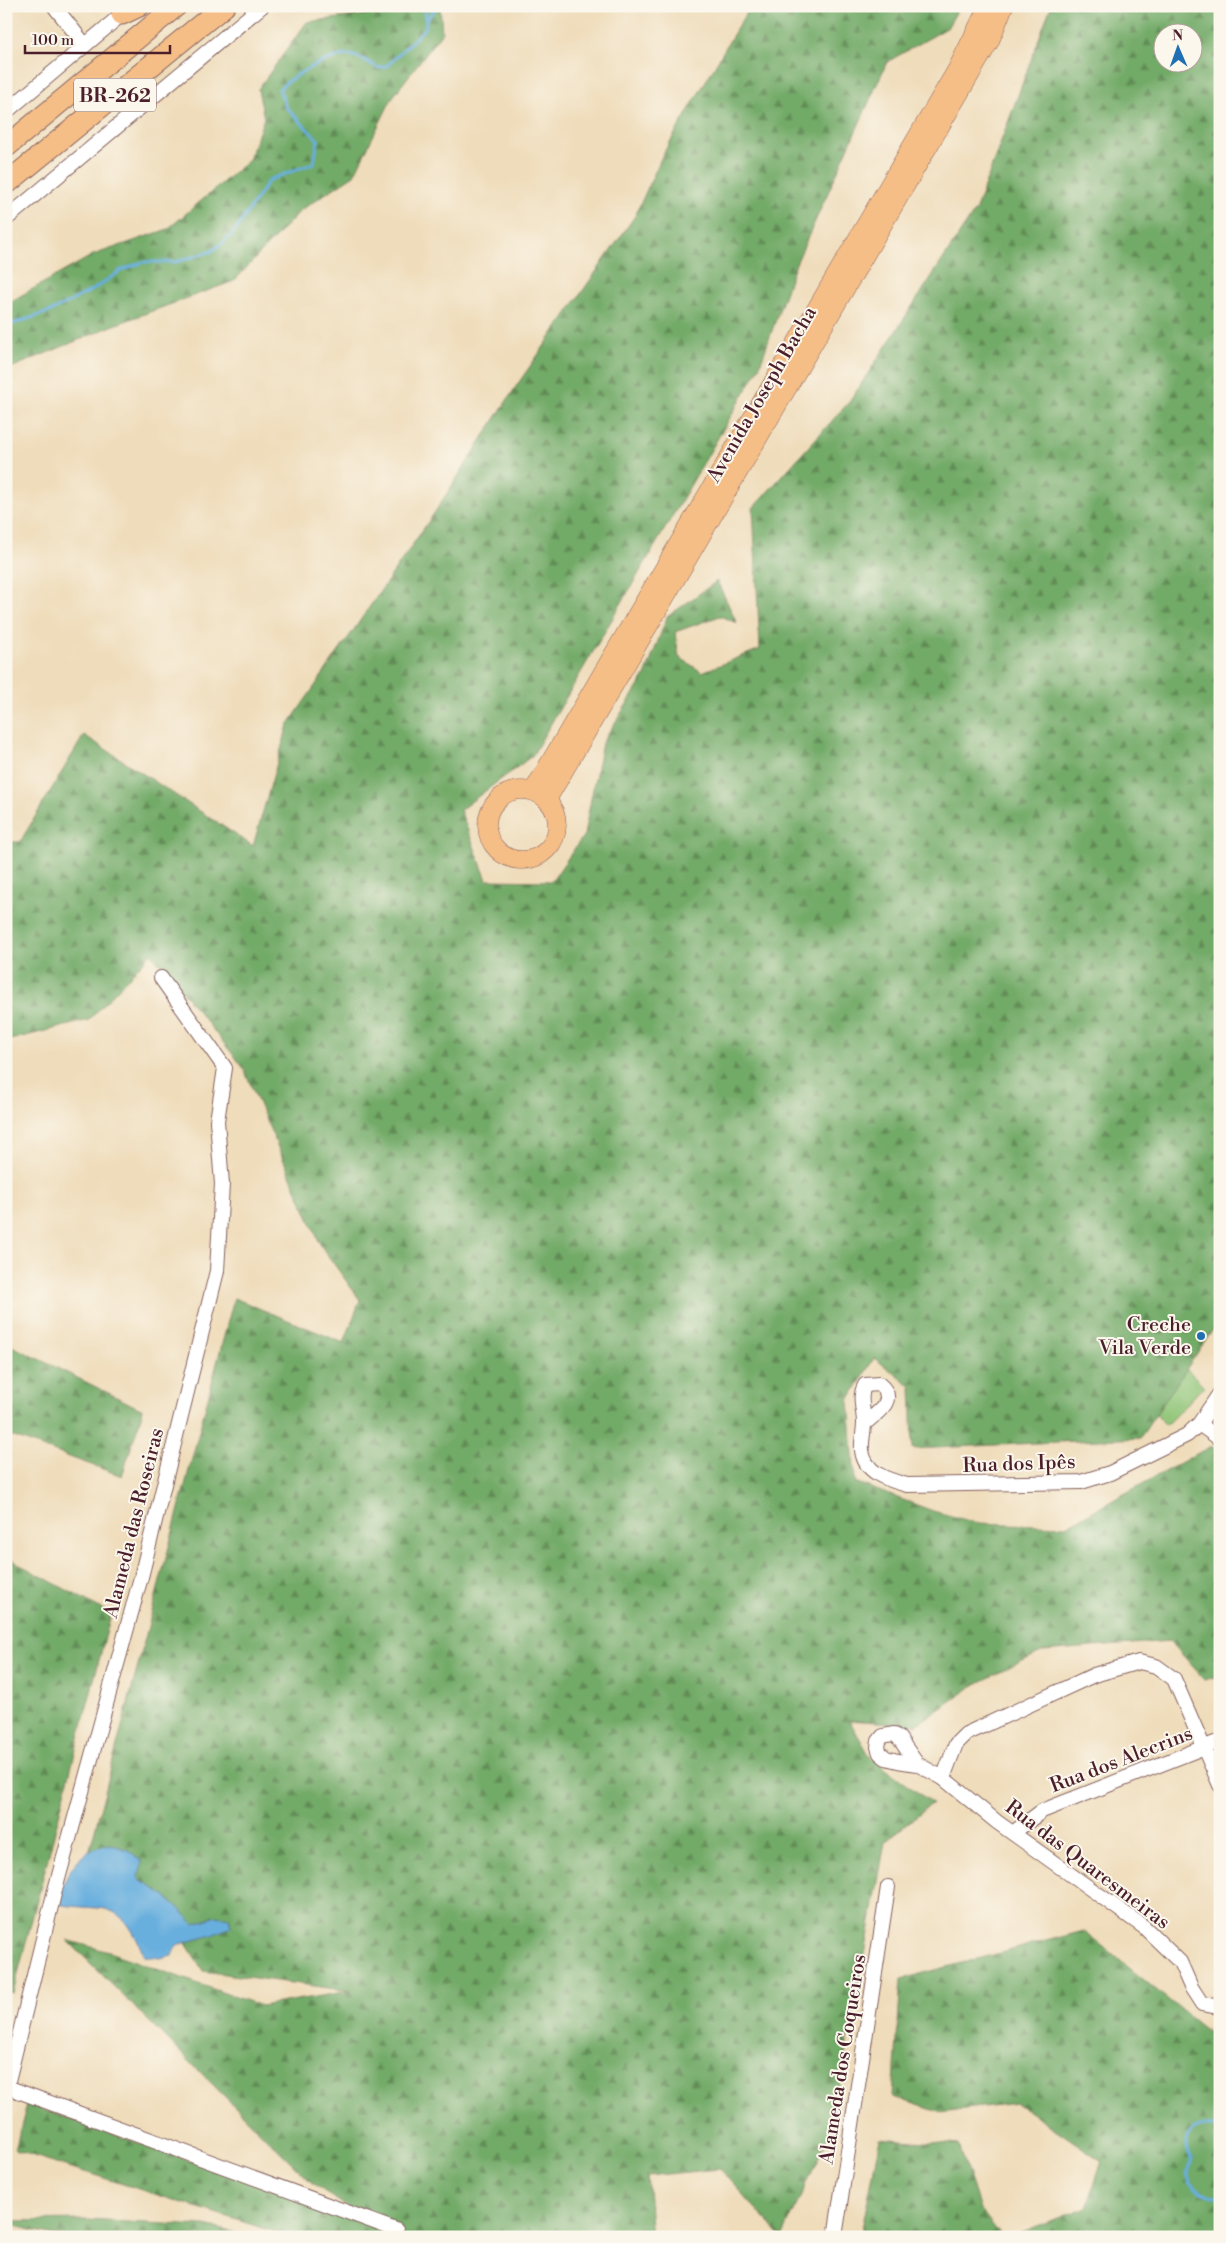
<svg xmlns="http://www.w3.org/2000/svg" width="1226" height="2243" font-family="'Libre Bodoni',serif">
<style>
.grass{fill:#8ec476;stroke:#6c7250}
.forest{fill:url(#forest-firs);stroke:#5e6449;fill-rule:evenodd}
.water{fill:#67afde;stroke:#586784}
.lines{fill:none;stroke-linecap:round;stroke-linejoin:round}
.stream{stroke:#67afde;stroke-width:3}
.minor-casing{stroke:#84615d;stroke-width:16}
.major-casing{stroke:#84615d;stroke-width:19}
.highway-casing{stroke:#84615d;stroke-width:23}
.minor{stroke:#fff;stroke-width:14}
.major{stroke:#f6be87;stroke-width:18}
.highway{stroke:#f6be87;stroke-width:21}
.poi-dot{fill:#1f6fb2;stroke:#fbf7ec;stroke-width:2}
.labels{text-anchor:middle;stroke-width:4;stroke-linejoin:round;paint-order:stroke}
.shield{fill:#fbf7ec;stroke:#7f6065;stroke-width:1}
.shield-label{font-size:19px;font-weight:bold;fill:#4a1f2b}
.street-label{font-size:20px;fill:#4a1f2b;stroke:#fbf7ec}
.poi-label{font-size:20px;fill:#4a1f2b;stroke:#fbf7ec;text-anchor:end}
</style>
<defs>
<pattern id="forest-firs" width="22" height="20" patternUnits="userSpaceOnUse" patternTransform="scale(1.25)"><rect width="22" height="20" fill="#72aa67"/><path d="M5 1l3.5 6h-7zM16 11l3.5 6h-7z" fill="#608a55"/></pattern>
</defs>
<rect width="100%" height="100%" fill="#fbf7ec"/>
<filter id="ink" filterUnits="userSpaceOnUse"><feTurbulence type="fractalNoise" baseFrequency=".02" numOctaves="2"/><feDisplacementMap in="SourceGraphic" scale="10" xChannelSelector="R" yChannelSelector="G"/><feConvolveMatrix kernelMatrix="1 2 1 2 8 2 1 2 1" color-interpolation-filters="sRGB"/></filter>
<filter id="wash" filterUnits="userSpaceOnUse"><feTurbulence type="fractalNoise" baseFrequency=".0096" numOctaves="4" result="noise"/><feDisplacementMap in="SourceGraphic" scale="20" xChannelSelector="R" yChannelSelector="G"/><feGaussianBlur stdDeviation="1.12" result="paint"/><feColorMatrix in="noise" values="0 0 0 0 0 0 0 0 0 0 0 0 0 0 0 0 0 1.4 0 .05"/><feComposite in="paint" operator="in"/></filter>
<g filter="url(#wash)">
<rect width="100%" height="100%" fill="#efdcba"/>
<path class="grass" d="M1146,1328L1204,1386L1166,1425L1107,1366Z"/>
<g class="forest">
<path d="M374,6H440L442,32L392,98L354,175L301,210L234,281L117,324L6,370V304L93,255L168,229L249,160L264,118L258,89L307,22L371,14Z"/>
<path d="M750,6H960L947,28L887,62L794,268L759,368L532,756L460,810L487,880L552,881L584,835L602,743L645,676L667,617L717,581L737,623L720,616L675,632L679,657L702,672L760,649L753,508L850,401L976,209L1051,6H1220V1319L1140,1438L913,1449L911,1386L874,1358L849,1400L855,1482L933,1511L977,1523L1066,1526L1211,1446L1220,1452V1678L1204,1679L1170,1641L1043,1651L976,1684L916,1725L849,1720L871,1758L932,1803L885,1842L863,1966L829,2135L782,2237L719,2169L647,2176L652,2237H291L15,2150L27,2104L372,2224L312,2183L67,1940L109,1952L261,2006L351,1991L203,1971L167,1912L86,1864L234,1298L344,1343L360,1300L321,1246L243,1067L151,953L89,1020L6,1041V842H20L84,735L253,846L288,725L433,515L517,385L635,216L663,154ZM1164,32H1194V62H1164Z"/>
<path d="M6,1343L143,1410L122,1476L6,1434Z"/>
<path d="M6,1557L111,1614L13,1993L6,1992Z"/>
<path d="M1084,1931L1220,2042V2237H1009L1087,2207L1102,2161L1017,2103L939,2112L893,2097L901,1979Z"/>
<path d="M880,2138L959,2145L980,2209L1002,2237H864L861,2234Z"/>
<path d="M87,2220L205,2226L257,2237H63L6,2224V2221Z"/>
</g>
<path class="water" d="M110,1844L128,1850L142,1861L139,1880C161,1891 178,1906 194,1924L216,1916L229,1918L231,1927L212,1935L177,1945L172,1955L160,1958L144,1956C136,1935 124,1909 98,1908C86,1907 75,1907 62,1905L58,1900C67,1871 78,1850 110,1844Z"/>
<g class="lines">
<g class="stream">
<path d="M426,20L438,6"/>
<path d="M6,326L52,311L94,289L120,271L143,262H176L212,251L233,234L269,180L314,163L318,140L286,107L279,89C293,75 325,58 345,55C356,54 369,62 378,68L387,66L426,27L425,6"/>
<path d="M1220,2127C1207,2124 1188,2125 1187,2143C1186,2149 1189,2153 1191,2158C1192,2164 1189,2168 1188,2174C1187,2188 1208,2197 1220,2196"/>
</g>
</g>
</g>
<g filter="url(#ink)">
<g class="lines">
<defs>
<g id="minor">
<path d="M54,6L85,45"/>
<path d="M6,112L127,10"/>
<path d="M6,219L262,6"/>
<path d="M864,1424C877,1413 899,1400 879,1384L865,1385C858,1397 864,1410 864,1423C864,1432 861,1441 862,1450C864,1473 888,1480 907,1485L1081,1482L1110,1473L1187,1435L1199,1424L1220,1393"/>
<path d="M1199,1424L1220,1439"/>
<path d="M917,1764L899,1738L893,1734L883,1736L879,1741L878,1747L880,1753L886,1758L898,1761L917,1764L943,1778L997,1822L1144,1927L1180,1962L1191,1987L1202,2004L1220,2007"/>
<path d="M943,1778L956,1744L966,1734L1094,1675L1139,1662L1156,1666L1174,1679L1220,1785"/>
<path d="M1014,1832L1042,1811L1220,1741"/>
<path d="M7,2087L396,2230"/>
<path d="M6,2089L55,1890L141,1577L217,1271L222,1184L217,1121L225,1068L161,978"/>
<path d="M835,2237L888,1887"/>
</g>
<g id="major">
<circle cx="522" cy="825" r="35"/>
<path d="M533,791L957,69L988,6"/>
<path d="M547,800L990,41L1004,6"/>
</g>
<g id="highway">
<path d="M122,14L139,6"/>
<path d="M6,147L176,6"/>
<path d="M6,184L224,6"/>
</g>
</defs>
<use href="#minor" class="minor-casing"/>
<use href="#major" class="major-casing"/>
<use href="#highway" class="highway-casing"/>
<use href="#minor" class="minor"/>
<use href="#major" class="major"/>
<use href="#highway" class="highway"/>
</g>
</g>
<circle class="poi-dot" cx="1201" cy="1336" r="5"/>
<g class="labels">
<rect class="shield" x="74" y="78.5" width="82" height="33" rx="4"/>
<g class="shield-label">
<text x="115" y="102">BR-262</text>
</g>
<g class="street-label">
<text transform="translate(761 394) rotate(-60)" y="7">Avenida Joseph Bacha</text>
<text transform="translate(1019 1463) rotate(-2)" y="7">Rua dos Ipês</text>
<text transform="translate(133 1523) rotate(-76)" y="7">Alameda das Roseiras</text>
<text transform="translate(1121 1759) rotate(-21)" y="7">Rua dos Alecrins</text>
<text transform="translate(1088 1864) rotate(37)" y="7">Rua das Quaresmeiras</text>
<text transform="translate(842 2059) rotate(-81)" y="7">Alameda dos Coqueiros</text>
</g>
<g class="poi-label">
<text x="1191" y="1331">Creche<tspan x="1191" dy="23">Vila Verde</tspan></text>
</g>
</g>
<rect width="1226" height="2243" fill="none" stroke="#fbf7ec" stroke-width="25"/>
<g transform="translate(1178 48) rotate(358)"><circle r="24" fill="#fbf7ec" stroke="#b4a19f"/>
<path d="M0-4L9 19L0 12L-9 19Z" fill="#1f6fb2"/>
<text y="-8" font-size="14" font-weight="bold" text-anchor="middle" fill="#4a1f2b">N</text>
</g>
<path d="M25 45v8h145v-8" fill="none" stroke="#4a1f2b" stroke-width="2.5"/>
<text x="32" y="45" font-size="15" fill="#4a1f2b" stroke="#fbf7ec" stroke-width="4" paint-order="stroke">100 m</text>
</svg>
